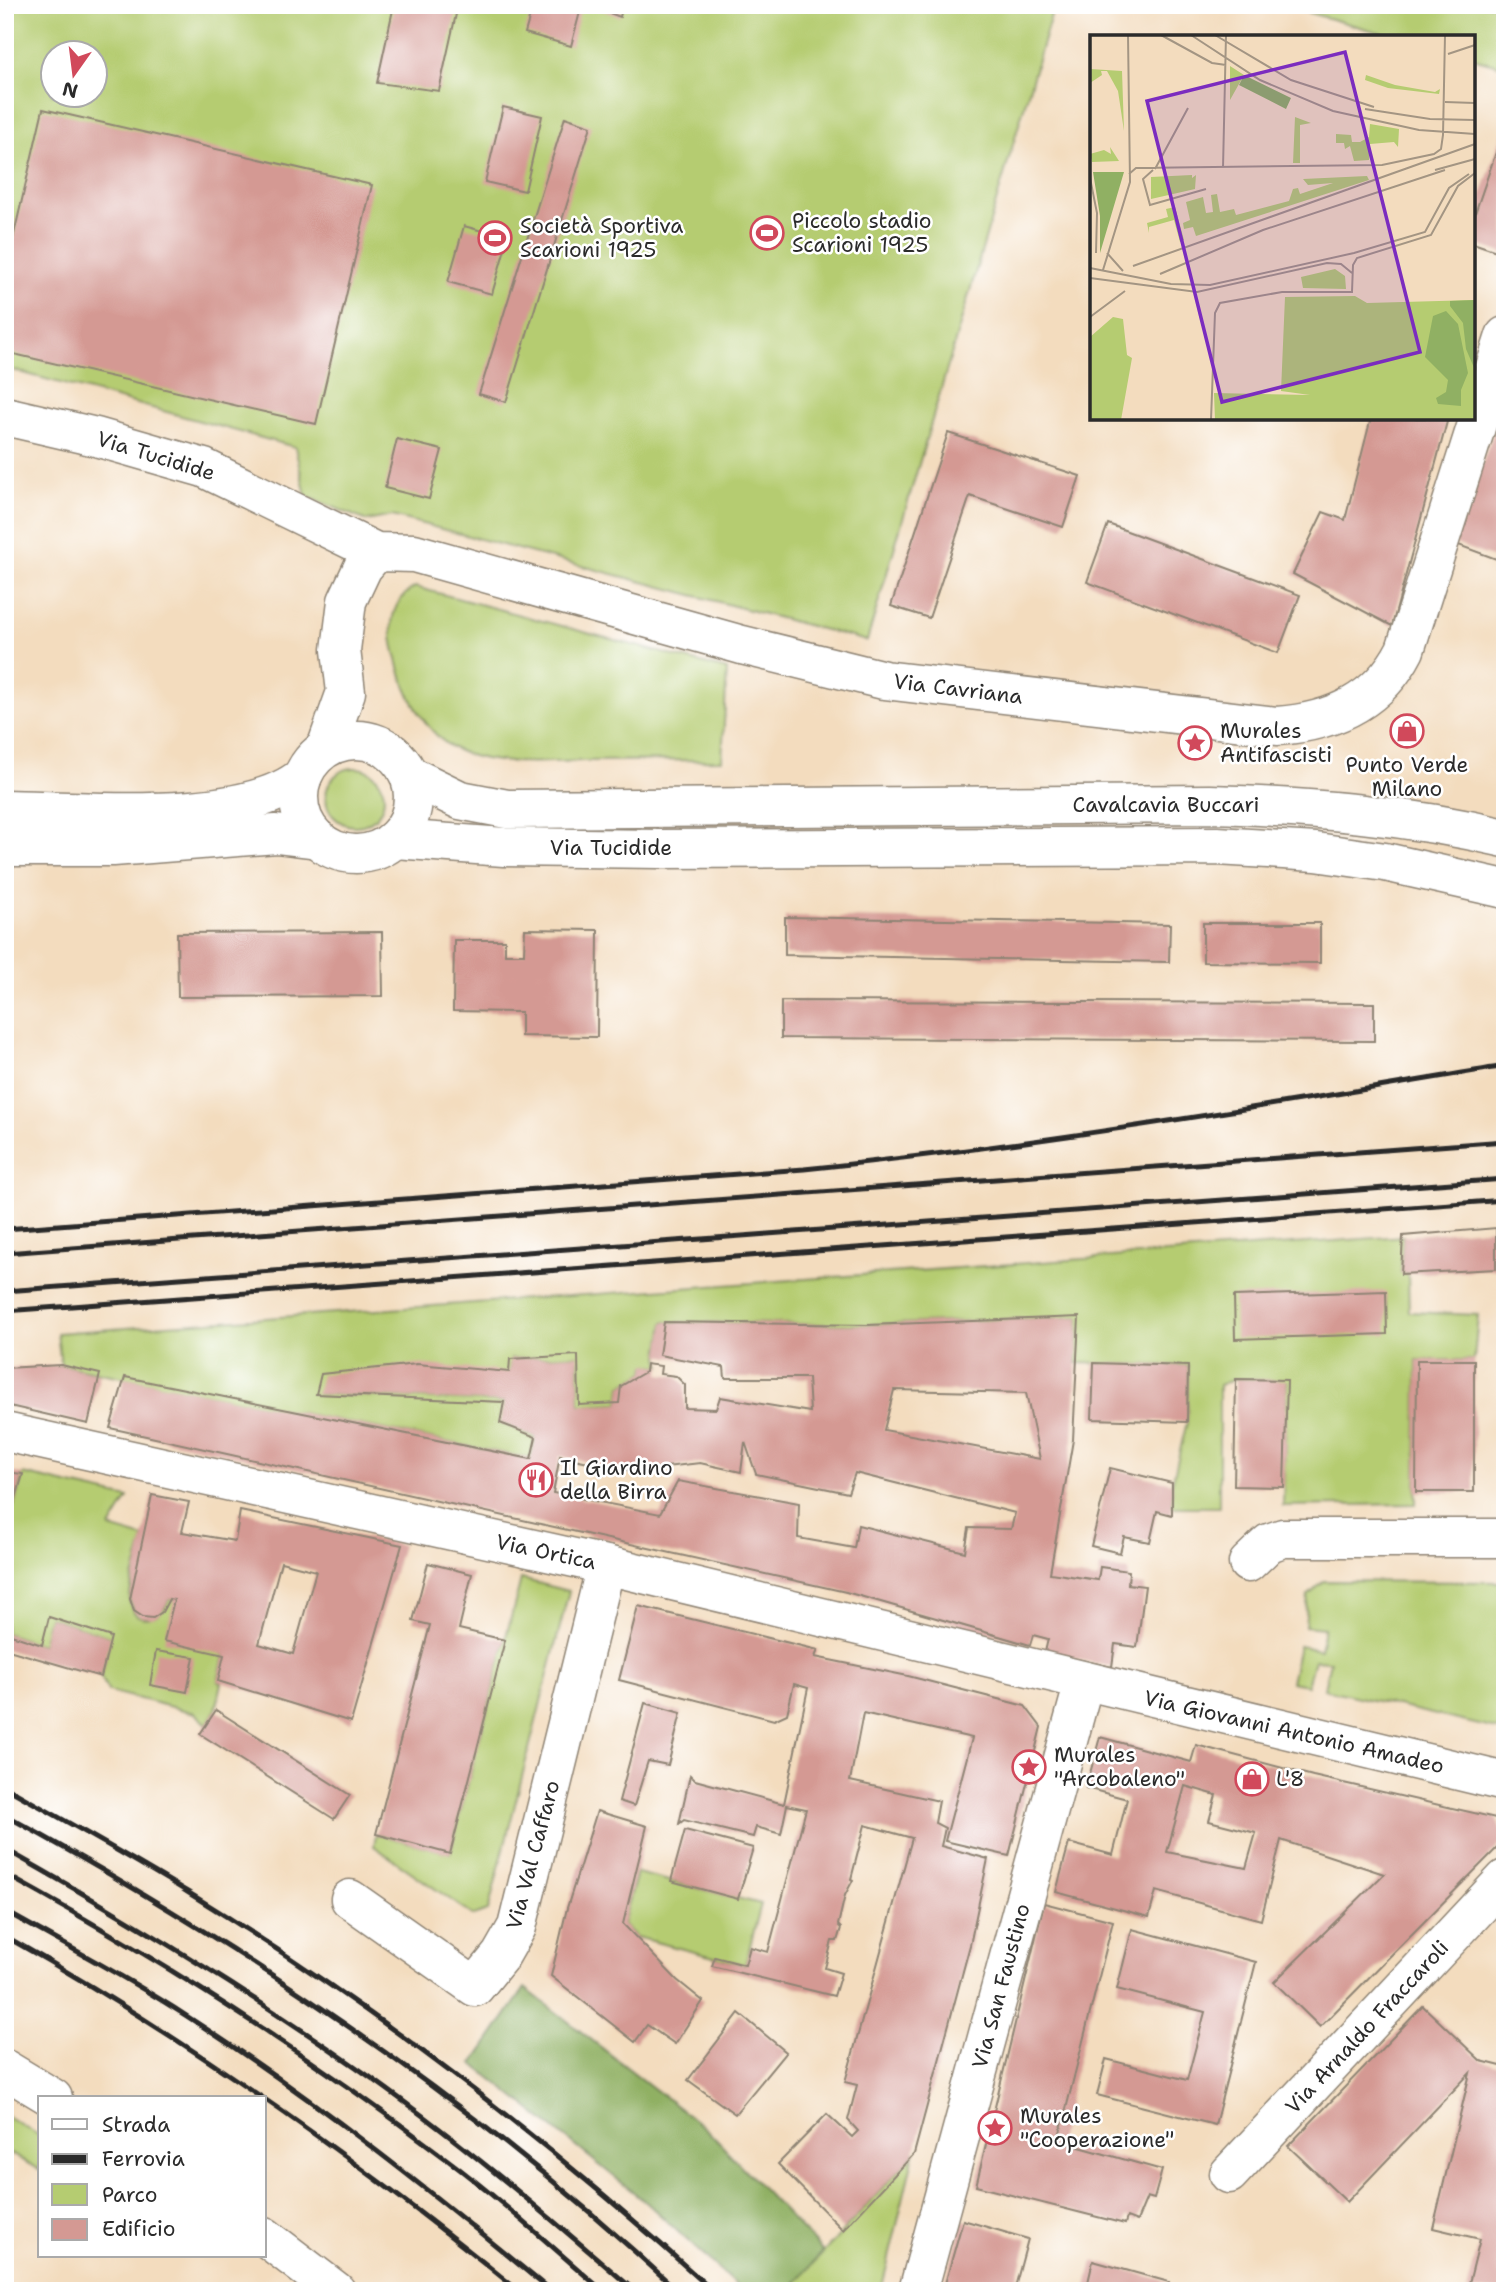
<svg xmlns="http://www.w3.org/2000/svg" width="1510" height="2296" font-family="'Shantell Sans',sans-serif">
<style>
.green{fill:#b5cc71;stroke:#707c4e;stroke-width:2;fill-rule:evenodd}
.forest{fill:#90b063;stroke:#5e6e47;stroke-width:2}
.building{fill:#d49993;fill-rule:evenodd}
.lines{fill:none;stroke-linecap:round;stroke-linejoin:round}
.minor-casing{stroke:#8f8474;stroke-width:41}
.minor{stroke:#fff;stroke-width:38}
.rail{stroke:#2b2b2b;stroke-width:5}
.labels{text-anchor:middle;stroke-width:5;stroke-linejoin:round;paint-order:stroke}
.poi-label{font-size:21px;fill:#2b2b2b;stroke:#fff;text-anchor:start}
.street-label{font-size:21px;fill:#2b2b2b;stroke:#fff}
.inset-road{fill:none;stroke:#a39583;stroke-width:2}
.view{fill:#7b2cbf;fill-opacity:0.15;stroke:#7b2cbf;stroke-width:3.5}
.inset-edge{fill:none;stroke:#2b2b2b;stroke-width:3.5}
</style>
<rect width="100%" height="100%" fill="#fff"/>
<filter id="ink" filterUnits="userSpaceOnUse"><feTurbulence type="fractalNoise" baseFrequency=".0143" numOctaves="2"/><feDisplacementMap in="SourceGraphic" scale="14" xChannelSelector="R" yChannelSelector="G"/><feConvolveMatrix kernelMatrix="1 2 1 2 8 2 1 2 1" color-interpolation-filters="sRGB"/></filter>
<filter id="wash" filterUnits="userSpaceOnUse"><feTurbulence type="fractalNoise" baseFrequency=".00686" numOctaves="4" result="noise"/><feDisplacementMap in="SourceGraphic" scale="28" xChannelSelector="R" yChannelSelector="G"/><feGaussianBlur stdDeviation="1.57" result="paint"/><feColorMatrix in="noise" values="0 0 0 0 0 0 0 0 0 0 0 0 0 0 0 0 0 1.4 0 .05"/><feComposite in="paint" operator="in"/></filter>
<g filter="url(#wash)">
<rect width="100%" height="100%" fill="#f3dcbe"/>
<g class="green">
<path d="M5,5H1054L867,641L392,516L367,521L306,496L295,447L5,368ZM52,52H94V94H52Z"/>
<path d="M1281,5H1505V67L1473,58V37H1396Z"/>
<path d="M415,587L727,670L722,760C676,760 629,761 583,761C543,762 498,767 461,752C424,736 403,688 395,652C388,625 391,601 415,587Z"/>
<circle cx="355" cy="797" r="29"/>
<path d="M1505,1227V1269H1496V1228Z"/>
<path d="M1403,1236L1401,1273L1408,1274L1409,1312L1478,1315L1474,1360H1417L1416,1504L1283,1506L1287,1381L1236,1379L1219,1385V1507H1172V1483L1187,1422L1188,1366L1077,1363L1079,1317L867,1325L664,1322L659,1355L661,1366L646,1365L645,1372L621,1386L619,1403L579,1405L578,1355L511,1359L509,1372L317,1394L504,1402L501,1423L536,1437L531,1459L61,1365L57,1333Z"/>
<path d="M23,1474L128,1498L110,1528L144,1538C140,1554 128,1588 130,1603C135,1628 164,1618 169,1599L174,1600L224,1655L218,1681L222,1683L216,1710L207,1724L195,1713L108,1691L101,1677L110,1637L49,1617L42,1645L5,1633V1535Z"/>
<path d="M521,1579L569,1591L488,1911L474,1916L374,1846L376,1834L450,1853Z"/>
<path d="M1324,1581L1505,1582V1731L1324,1689L1330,1661L1314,1660L1307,1685L1291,1682L1299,1646L1320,1650L1324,1628L1305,1626L1308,1596Z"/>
<path d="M637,1873L761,1904L745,1965L636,1937L623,1924Z"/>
<path d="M5,2115L40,2136V2170L5,2151Z"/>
<path d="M914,2154L881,2291H788Z"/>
</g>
<path class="forest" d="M525,1988L706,2129L823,2252L788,2291H742L647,2203L473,2064Z"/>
<g id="blocks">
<g class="building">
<path d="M394,5H458L439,91L377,83Z"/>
<path d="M533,5H568V8L580,12L571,46L525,33Z"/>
<path d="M588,5H623L620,17Z"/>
<path d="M503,107L542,116L525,191L485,182Z"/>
<path d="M43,109L372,185L316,424L5,352V273Z"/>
<path d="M565,117L591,126L506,402L479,394Z"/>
<path d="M1504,129H1505V254L1473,243V219Z"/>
<path d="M464,226L508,238L492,294L448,282Z"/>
<path d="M1500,415L1505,417V510L1501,521L1505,523V544L1499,560L1453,543Z"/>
<path d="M1371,418H1448L1392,626L1293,574L1323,512L1345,520Z"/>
<path d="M948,433L1080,476L1063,527L970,496L929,618L891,606Z"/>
<path d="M397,439L442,450L429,499L385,488Z"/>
<path d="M1108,524L1300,595L1278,653L1087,582Z"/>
<path d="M785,917L1170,924L1169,962L785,955Z"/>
<path d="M1203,923H1320V963L1203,962Z"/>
<path d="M525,929L598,930L597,1037L521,1036V1012L453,1011L454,940H505V954H524Z"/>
<path d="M382,932L383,996L178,997L177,933Z"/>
<path d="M781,1001L1374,1003V1041L781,1038Z"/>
<path d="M1496,1228V1269L1401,1274L1403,1236Z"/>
<path d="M1386,1291L1387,1334L1235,1339L1234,1296Z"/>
<path d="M1079,1317L1073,1440L1050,1573L1098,1580L1100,1567L1129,1571L1128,1584L1145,1586L1137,1647L1115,1644L1112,1667L1045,1652L1048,1639L1033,1635L1030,1645L846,1592L110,1428L125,1377L531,1459L536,1437L500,1423L504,1402L316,1394L321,1374L417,1364L509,1372L510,1359L578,1355L579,1405L619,1403L621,1386L645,1372L646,1364L661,1366L660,1374L676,1376L685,1385V1408L716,1409L720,1397L810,1412L808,1378H725L724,1367L659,1355L664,1322L867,1325ZM894,1390L1026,1393L1040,1459L884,1430ZM745,1442L756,1474L848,1493L855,1473L1015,1513L1011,1529L969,1528L965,1552L858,1525L854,1548L798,1538L799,1503L678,1481L660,1514L553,1493L560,1456L631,1471L700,1463L741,1472Z"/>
<path d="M1417,1360H1474V1492H1416Z"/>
<path d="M1094,1363L1188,1366L1187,1422L1092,1419Z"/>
<path d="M61,1365L100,1374L88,1424L5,1405V1368Z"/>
<path d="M1236,1379L1287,1380L1284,1487L1234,1486Z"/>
<path d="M1110,1468L1172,1483V1515L1157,1511L1150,1542L1124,1537L1120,1553L1091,1546Z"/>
<path d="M5,1472L23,1474L6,1532H5Z"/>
<path d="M152,1495L189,1502L182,1532L235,1541L240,1511L402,1545L351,1722L218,1681L224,1655L164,1641L174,1600L169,1599L162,1612L153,1618L143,1617L134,1611L130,1599ZM281,1562L316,1571L293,1654L259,1644Z"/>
<path d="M428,1563L472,1574L459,1629L505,1640L450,1854L376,1834L430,1625L413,1621Z"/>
<path d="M638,1606L818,1650L815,1657L908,1676L1025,1706L1041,1727L1009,1856L945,1841L972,1738L863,1713L850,1781L939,1801L935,1823L945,1828L941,1846L988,1859L970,1945L914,2154L843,2230L778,2164L827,2114L852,2137L858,2131L848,2120L857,2085L845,2082L912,1838L865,1825L851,1879L853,1880L845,1895L838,1925L841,1928L837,1941H832L825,1968L841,1973L834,1996L712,1966L715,1957L745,1965L750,1947L768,1952L806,1809L787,1805L781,1834L756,1827L753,1837L684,1820L679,1824L690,1775L695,1780L784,1804L808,1688L794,1684L787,1714L774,1720L619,1680Z"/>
<path d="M49,1617L111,1637L101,1677L5,1649V1633L42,1645Z"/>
<path d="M156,1651L194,1657L187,1692L150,1685Z"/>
<path d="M645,1703L681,1713L668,1765L648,1761L634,1806L619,1801Z"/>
<path d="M216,1710L350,1795L334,1819L200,1734Z"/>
<path d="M1100,1737L1191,1762L1196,1745L1313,1776L1496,1818L1505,1840L1320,2027L1274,1982L1384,1874L1281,1840L1261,1920L1156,1891L1149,1917L1056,1892L1069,1843L1113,1855L1127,1799L1086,1788ZM1185,1786L1216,1795L1209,1821L1256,1833L1246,1868L1167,1852Z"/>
<path d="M597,1811L647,1826L623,1924L677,1980L703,2001L675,2044L647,2025L635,2042L551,1976L567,1908Z"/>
<path d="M685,1830L753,1848L738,1899L671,1881Z"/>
<path d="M1044,1903L1113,1921L1058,2141L1162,2170L1154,2199L1147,2197L1137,2221L1127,2217L1125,2224L976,2186Z"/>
<path d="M1132,1929L1256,1962L1215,2125L1097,2095L1106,2059L1187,2080L1205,2012L1117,1989Z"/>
<path d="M1423,2006L1481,2061L1505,2067V2291H1467L1480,2239L1433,2228L1470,2073L1347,2202L1288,2146Z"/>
<path d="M739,2013L786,2052L735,2114L688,2080Z"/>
<path d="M963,2220L1028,2239L1014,2291H943Z"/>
<path d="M1093,2261L1169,2282L1167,2291H1086Z"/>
</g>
</g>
</g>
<g filter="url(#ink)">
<use href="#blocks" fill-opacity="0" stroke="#8f8474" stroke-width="2"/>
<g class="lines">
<defs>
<g id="minor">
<path d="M5,416L96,437L204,468L376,552L414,553L742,645L884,680L1277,726C1333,722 1379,701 1405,650L1505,336"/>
<circle cx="356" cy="797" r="57"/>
<path d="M326,748L346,692L341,650L347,601L363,567L376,552"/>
<path d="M409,775L460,800L507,809L1210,804C1309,807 1408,815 1505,838"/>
<path d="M5,809C82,810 245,826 303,776"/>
<path d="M395,839L504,847L660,849L1217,846L1316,852L1385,862L1505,889"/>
<path d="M5,847H113L276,834L318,839"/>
<path d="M5,1432L606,1565L1505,1782"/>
<path d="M1248,1563L1269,1543L1283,1538H1505"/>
<path d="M350,1899L475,1987L501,1955L517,1927L606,1565"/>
<path d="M5,2069L53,2098"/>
<path d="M1229,2174L1505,1879"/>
<path d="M264,2236L336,2291"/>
<path d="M918,2291L1084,1682"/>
</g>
</defs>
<use href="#minor" class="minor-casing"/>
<use href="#minor" class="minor"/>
<g class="rail">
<path d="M5,1229L804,1169C1039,1145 1271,1105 1505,1066"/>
<path d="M5,1253L1505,1141"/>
<path d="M5,1291L1505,1179"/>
<path d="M5,1311L1505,1200"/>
<path d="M5,1787C67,1822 129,1856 189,1893C376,2008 551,2143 713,2291"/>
<path d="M5,1815C246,1947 477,2103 678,2291"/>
<path d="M5,1849C124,1916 241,1987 353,2065C452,2134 544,2212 635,2291"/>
<path d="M5,1874C158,1958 306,2052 445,2158C500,2199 551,2246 603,2291"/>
<path d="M5,1911C65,1945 127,1977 185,2015C314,2098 433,2193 551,2291"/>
<path d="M5,1936C188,2039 357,2159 519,2291"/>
</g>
</g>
</g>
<defs>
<symbol id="stadium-ring" viewBox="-11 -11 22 22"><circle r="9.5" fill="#fff" stroke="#d1495b" stroke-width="1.5"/><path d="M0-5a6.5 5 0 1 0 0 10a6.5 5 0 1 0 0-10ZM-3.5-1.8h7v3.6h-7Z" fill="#d1495b"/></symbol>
<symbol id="shop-ring" viewBox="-11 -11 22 22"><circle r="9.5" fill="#fff" stroke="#d1495b" stroke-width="1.5"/><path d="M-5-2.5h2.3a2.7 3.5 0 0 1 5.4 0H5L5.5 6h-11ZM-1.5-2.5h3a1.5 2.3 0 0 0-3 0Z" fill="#d1495b"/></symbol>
<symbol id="sight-ring" viewBox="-11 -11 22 22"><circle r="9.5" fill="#fff" stroke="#d1495b" stroke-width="1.5"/><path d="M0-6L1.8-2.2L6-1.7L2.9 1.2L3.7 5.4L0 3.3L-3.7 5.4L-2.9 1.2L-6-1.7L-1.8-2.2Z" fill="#d1495b"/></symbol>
<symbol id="restaurant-ring" viewBox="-11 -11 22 22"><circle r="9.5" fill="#fff" stroke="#d1495b" stroke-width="1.5"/><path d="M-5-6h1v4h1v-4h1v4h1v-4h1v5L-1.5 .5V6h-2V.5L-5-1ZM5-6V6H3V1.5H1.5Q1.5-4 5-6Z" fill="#d1495b"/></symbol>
</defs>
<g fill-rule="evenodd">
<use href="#stadium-ring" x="748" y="214" width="38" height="38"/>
<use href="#stadium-ring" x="476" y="219" width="38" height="38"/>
<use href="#shop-ring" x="1388" y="712" width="38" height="38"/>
<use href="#sight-ring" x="1176" y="724" width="38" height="38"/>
<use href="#restaurant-ring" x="517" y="1461" width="38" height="38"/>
<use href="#sight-ring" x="1010" y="1748" width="38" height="38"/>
<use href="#shop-ring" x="1233" y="1760" width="38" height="38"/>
<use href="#sight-ring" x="976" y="2109" width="38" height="38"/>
</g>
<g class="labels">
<g class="poi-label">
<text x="792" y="228">Piccolo stadio<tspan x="792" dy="24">Scarioni 1925</tspan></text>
<text x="520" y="233">Società Sportiva<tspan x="520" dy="24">Scarioni 1925</tspan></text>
<text x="1220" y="738">Murales<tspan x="1220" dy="24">Antifascisti</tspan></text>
<text x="1407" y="772" text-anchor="middle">Punto Verde<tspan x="1407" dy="24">Milano</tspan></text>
<text x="560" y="1475">Il Giardino<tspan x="560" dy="24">della Birra</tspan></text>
<text x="1054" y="1762">Murales<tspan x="1054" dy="24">"Arcobaleno"</tspan></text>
<text x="1276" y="1786">L'8</text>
<text x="1020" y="2123">Murales<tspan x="1020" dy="24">"Cooperazione"</tspan></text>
</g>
<g class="street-label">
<text transform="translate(156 456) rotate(17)" y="7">Via Tucidide</text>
<text transform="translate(958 689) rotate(7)" y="7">Via Cavriana</text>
<text x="1166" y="812">Cavalcavia Buccari</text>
<text x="611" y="855">Via Tucidide</text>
<text transform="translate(546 1552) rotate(12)" y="7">Via Ortica</text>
<text transform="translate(1294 1732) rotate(13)" y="7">Via Giovanni Antonio Amadeo</text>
<text transform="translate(533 1855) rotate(-75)" y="7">Via Val Caffaro</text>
<text transform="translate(1001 1986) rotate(-75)" y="7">Via San Faustino</text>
<text transform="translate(1367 2027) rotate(-47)" y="7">Via Arnaldo Fraccaroli</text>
</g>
</g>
<g transform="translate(1090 35)">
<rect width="385" height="385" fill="#f3dcbe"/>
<path d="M140,31L154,40L140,65ZM0,34L32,36L34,96L28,56L17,36H11L12,40L0,48ZM276,40L305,50L345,57L350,54L349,59L298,53L275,45ZM205,82L221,88L210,90V128H203ZM280,89L309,94L308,112L304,107L280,109L279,125L264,126L260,111L255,114L254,108H246V99L261,100L262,107H270L279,102ZM20,112L29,126L2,127L0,119L14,115L21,119ZM102,140V143L106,140L105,154L61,164V142ZM277,141L279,145L106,201L103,192L94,194L93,188L100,185L96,167L113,162L116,178L123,177L121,160L127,159L130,177L144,174L146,180L199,166L203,154L208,153L210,159L243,148L218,150L213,144ZM85,172L94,205L90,207L84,185L59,192V198L57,188L78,182L76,174ZM245,234L255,241L256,254L213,253L211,242ZM265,261L277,268L385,265V385H125L124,358L220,360L191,356L195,262ZM23,282L33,284L37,320L42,323L31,385H0V302Z" fill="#b5cc71"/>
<path d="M154,40L201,63L196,74L149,50ZM3,137H34L10,218V181ZM385,265V335L376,314L373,288L360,271V266ZM356,276L368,289L378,338L371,355V371L348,369L346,363L356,357L358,345L335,322L343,281Z" fill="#90b063"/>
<path class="inset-road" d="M71,0L122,28L136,30M101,0L170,45L243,76L329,95L385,99M125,0L201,45L284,72M358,19L385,10M355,67L385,68M275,74L340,84L385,85M133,133L136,0M65,134L98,73M63,135L53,144L60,170L116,154M345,135L385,124M39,139L46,133L292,130L344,119L351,114L353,100L355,0M0,143L7,178L6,218M17,218L33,236M43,231L385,109M0,233L81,249L120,250L264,218L335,197L359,153L379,139M13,235L40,147L38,0M70,239L173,195L355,135M0,243L107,257L237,228L251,229L262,238M0,282L35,256M121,385L125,278L130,268L192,257H262L263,230L267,223L341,200L368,151L385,138"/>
<path class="view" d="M255,17L330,317L132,367L57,66Z"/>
<rect width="385" height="385" class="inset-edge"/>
</g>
<rect width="1510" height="2296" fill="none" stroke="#fff" stroke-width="28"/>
<rect x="38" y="2096" width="228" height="161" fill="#ffffff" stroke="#aaaaaa" stroke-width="2"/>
<rect x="52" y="2119" width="35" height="10" fill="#ffffff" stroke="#aaaaaa" stroke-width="2"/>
<text x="102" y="2132" font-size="21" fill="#2b2b2b">Strada</text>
<rect x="52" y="2154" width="35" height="10" fill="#2b2b2b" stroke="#aaaaaa" stroke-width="2"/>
<text x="102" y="2166" font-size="21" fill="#2b2b2b">Ferrovia</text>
<rect x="52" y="2184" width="35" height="21" fill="#b5cc71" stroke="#aaaaaa" stroke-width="2"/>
<text x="102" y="2202" font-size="21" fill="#2b2b2b">Parco</text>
<rect x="52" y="2219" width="35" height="21" fill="#d49993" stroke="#aaaaaa" stroke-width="2"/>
<text x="102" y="2236" font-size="21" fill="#2b2b2b">Edificio</text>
<g transform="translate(74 74) rotate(194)"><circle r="33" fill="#ffffff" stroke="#aaaaaa" stroke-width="2"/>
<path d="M0-5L12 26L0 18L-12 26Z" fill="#d1495b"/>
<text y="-10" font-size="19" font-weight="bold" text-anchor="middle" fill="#2b2b2b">N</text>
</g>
</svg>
